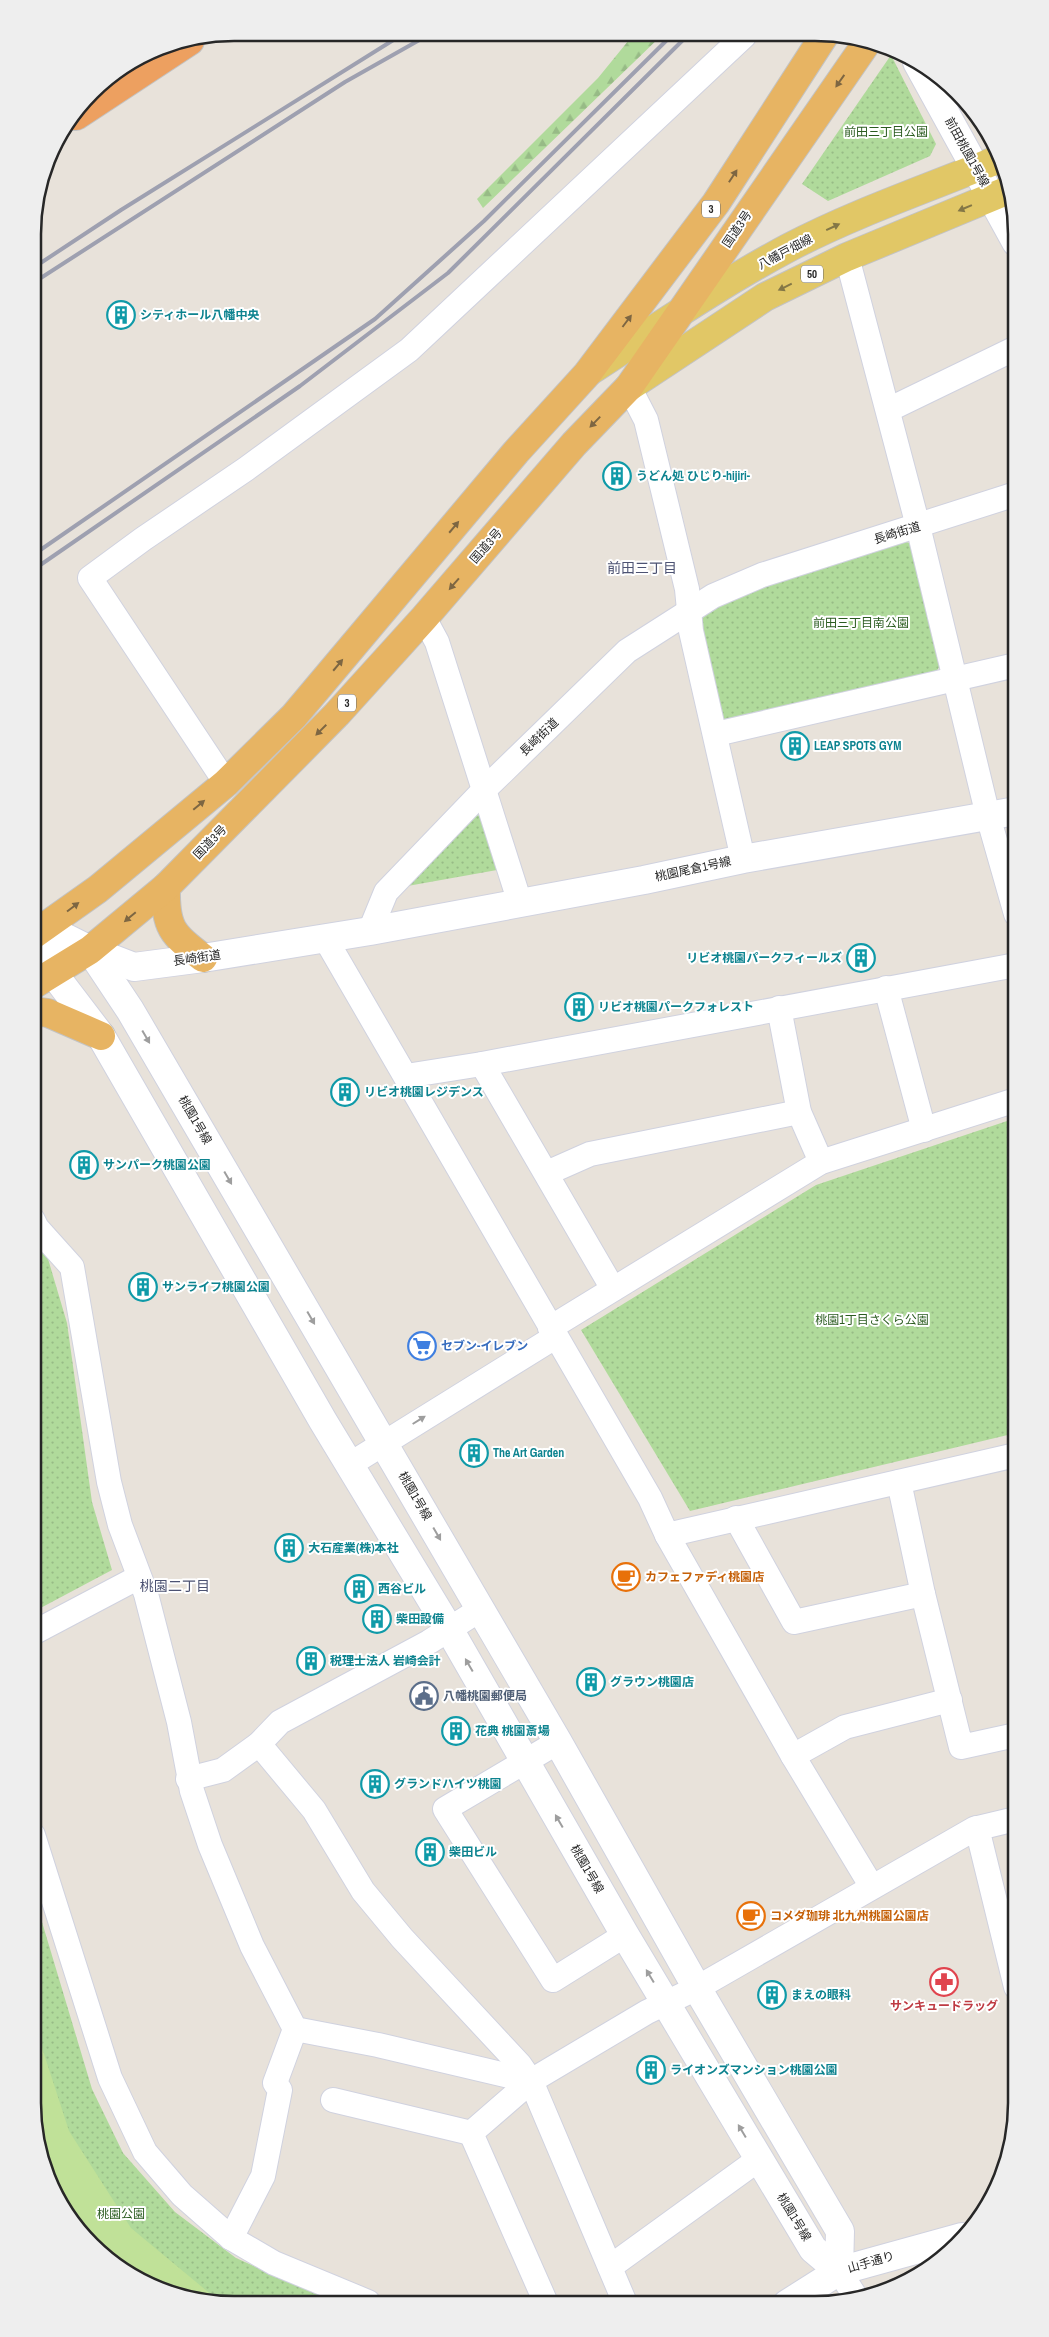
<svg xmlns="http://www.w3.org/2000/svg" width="1049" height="2337" font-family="'Archivo Narrow','Noto Sans JP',sans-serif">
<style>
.grass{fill:url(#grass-dots)}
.forest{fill:url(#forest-firs)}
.pitch{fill:#c0e198}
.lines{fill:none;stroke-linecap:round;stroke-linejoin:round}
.minor-casing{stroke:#d0d2df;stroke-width:26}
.tertiary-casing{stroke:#d0d2df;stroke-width:30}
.primary-casing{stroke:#c3c3c3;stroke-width:30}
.trunk-casing{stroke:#c3c3c3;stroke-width:30}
.motorway-casing{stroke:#c3c3c3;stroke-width:30}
.minor{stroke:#fff;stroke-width:24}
.tertiary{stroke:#fff;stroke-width:28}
.primary{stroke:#e1c766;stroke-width:28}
.trunk{stroke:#e7b463;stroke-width:28}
.motorway{stroke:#eda060;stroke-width:28}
.rail{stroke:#9ea0b0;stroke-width:4}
.oneway{fill:#7d6642}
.oneway2{fill:#847746}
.oneway3{fill:#9e9e9e}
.labels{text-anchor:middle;stroke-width:4;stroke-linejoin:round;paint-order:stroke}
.shield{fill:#fff;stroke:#686868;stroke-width:1}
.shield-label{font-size:11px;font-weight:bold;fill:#272727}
.park-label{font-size:12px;fill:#2b5c20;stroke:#fff}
.street-label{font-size:12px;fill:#272727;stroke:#fff}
.culture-label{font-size:12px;font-weight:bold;fill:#0d838f;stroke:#fff;text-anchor:start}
.shop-label{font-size:12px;font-weight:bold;fill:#366cbe;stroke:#fff;text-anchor:start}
.food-label{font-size:12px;font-weight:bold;fill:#c56008;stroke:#fff;text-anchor:start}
.service-label{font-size:12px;font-weight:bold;fill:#4e5e75;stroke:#fff;text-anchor:start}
.health-label{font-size:12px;font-weight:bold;fill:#be3a42;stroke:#fff}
.neighbourhood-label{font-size:14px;fill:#4d5373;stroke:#fff}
.rim{fill:none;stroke:#272727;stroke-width:2.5}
</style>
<defs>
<pattern id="grass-dots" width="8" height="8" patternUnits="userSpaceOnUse" patternTransform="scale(1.25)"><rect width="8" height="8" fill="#b0da9b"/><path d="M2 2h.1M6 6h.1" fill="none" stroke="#97bb86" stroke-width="1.8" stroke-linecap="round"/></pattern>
<pattern id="forest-firs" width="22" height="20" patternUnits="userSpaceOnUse" patternTransform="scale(1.25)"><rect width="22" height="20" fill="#b0da9b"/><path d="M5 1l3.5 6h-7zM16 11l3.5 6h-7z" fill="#97bb86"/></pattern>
</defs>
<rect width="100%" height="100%" fill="#e8e2da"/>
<g class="grass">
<path d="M891,55L936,144L930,156L828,201L802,184Z"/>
<path d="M903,541L913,544L942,662L935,674L731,725L718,716L697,618L762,584Z"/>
<path d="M472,814L485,817L497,870L402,887Z"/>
<path d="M1016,1118V1433L690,1511L581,1330L816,1185Z"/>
<path d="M33,1236L46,1252L67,1323L92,1502L112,1570L33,1612Z"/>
<path d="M33,1892L92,2089L123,2153L175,2212L236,2258L335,2302L195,2301L145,2284L101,2254L60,2204L39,2155L33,2102Z"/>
</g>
<path class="forest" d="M633,35H662L483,208L477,199L598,78Z"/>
<path class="pitch" d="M33,2020L69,2131L131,2228L219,2301C136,2300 63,2233 40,2156C28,2118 32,2060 33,2020Z"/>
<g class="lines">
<defs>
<g id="minor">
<path d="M847,257L918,526L988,816L1016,914"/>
<path d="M629,387L646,420L687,589L691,631L743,859"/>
<path d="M888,410L1016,348"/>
<path d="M424,618L437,642L520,903"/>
<path d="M716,734L1016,665"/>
<path d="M226,783L90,578L143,539L246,469L409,350L744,36"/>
<path d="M370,931L386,892L485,789L627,651L713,596L762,575L1016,494"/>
<path d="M325,938L650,1498L667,1535L793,1756L872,1887"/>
<path d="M886,988L924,1130"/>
<path d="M779,1008L799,1112L821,1162"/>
<path d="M482,1064L613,1289"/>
<path d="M406,1076L482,1064L1016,965"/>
<path d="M547,1173L590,1154L799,1112"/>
<path d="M33,1220L37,1228L72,1267L109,1482L120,1525L146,1594L179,1722L192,1791L210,1845L252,1946L295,2029L378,2045L531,2081L625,2303"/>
<path d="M550,1328L821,1162L1016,1100"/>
<path d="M349,1465L555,1337"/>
<path d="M899,1482L923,1594L961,1747L1016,1735"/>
<path d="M736,1518L794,1622L923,1594"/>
<path d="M667,1535L1016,1455"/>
<path d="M33,1633L139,1577"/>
<path d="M558,1742L445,1809L553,1980L625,1935"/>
<path d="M259,1744L314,1810L363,1891L402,1938L520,2065L531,2081"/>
<path d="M793,1756L845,1727L950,1700"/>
<path d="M188,1779L223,1770L259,1744L280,1722L429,1642L481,1609"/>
<path d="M977,1828L1016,1987"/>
<path d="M33,1835L110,2078L145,2152L182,2195L231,2238L274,2263L368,2302"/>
<path d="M333,2100L471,2133"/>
<path d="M231,2238L263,2176L280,2090L275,2083L295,2029"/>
<path d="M610,2267L759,2159"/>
<path d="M839,2271L857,2299"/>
<path d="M546,2303L471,2133L531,2081L647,2012L697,1988L974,1829L1016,1819"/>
</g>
<g id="tertiary">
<path d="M917,62L1016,242"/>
<path d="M46,928L90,950L130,1010L558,1742L697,1988L840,2231L839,2271"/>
<path d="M46,928L53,973L101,1036L323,1421L449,1629L625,1935L813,2249L839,2271"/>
<path d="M90,950L134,967L203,958L370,931L644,880L743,859L1016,811"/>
<path d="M787,2304L839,2271L962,2237"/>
</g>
<g id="primary">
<path d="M590,371C655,329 720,284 790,247C857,212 929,188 999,159"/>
<path d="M629,387L765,297L847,257L1011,189"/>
</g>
<g id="trunk">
<path d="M166,887C165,928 172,934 203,958"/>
<path d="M33,935L98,889L226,783L294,716L516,452L587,374L716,203L824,36"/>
<path d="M33,985L90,950L166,887L337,714L424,618L574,444L629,387L868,41"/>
<path d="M33,1011L48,1013L101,1036"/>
</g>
<path id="motorway" d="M76,116L190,41"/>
</defs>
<use href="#minor" class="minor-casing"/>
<use href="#tertiary" class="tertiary-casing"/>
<use href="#primary" class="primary-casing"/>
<use href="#trunk" class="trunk-casing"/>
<use href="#motorway" class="motorway-casing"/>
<use href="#minor" class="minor"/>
<use href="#tertiary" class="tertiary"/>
<use href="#primary" class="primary"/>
<use href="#trunk" class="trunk"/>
<use href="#motorway" class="motorway"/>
<g class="rail">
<path d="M33,268L121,210L403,34"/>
<path d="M33,283L345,82L430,34"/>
<path d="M33,555L375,319L484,221L672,35"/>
<path d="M33,570L300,386L448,273L688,35"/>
</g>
</g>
<defs><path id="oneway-solid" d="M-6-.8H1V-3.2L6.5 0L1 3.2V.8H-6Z" transform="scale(1.25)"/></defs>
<g class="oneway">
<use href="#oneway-solid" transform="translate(840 81) rotate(125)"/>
<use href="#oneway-solid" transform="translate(733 176) rotate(-57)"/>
<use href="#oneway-solid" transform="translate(627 321) rotate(-53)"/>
<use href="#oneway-solid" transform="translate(595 422) rotate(134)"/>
<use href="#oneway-solid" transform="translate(454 527) rotate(-50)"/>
<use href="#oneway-solid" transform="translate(454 584) rotate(131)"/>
<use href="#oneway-solid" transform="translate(338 665) rotate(-50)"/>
<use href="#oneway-solid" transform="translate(321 730) rotate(135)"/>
<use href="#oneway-solid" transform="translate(199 805) rotate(-40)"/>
<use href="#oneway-solid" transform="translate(73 907) rotate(-37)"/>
<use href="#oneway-solid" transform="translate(130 917) rotate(140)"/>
</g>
<g class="oneway2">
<use href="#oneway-solid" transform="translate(965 208) rotate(157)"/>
<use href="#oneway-solid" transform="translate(833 227) rotate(-25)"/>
<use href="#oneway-solid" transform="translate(785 287) rotate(154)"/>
</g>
<g class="oneway3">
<use href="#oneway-solid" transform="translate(146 1037) rotate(60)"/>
<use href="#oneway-solid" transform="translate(228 1178) rotate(60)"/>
<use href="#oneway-solid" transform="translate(311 1318) rotate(60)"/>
<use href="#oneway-solid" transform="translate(419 1420) rotate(-32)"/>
<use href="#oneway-solid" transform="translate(437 1534) rotate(60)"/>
<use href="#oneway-solid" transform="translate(469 1665) rotate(-120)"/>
<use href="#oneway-solid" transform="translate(559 1821) rotate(-120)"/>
<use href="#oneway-solid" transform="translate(650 1976) rotate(-121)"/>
<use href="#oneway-solid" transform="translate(742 2131) rotate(-121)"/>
</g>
<defs>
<symbol id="building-ring" viewBox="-11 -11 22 22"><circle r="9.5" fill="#fff" stroke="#0f9aa8" stroke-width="1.5"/><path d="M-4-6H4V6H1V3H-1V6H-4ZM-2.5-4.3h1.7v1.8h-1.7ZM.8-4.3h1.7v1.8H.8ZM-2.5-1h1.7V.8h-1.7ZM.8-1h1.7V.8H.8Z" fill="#0f9aa8"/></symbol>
<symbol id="supermarket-ring" viewBox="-11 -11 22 22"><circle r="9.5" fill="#fff" stroke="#3f7fe0" stroke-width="1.5"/><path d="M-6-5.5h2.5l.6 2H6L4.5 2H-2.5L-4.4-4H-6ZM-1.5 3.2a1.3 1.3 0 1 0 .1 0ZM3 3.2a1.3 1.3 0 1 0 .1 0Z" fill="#3f7fe0"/></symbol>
<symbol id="cafe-ring" viewBox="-11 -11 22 22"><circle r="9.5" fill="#fff" stroke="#e8710a" stroke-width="1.5"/><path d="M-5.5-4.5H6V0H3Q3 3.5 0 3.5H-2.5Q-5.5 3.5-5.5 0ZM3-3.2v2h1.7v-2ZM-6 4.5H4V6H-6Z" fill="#e8710a"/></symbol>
<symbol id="civic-ring" viewBox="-11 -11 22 22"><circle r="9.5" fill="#fff" stroke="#5c6f8a" stroke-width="1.5"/><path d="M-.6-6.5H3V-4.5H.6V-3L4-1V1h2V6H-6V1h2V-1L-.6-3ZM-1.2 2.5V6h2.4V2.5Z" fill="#5c6f8a"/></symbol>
<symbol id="pharmacy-ring" viewBox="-11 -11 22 22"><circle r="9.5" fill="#fff" stroke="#e0444e" stroke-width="1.5"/><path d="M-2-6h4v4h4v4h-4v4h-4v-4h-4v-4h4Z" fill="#e0444e"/></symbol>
</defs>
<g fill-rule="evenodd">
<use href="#building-ring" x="105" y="299" width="32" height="32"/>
<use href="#building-ring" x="601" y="460" width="32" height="32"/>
<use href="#building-ring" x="779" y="730" width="32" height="32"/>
<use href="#building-ring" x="845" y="942" width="32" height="32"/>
<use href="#building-ring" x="563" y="991" width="32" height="32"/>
<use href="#building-ring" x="329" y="1076" width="32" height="32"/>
<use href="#building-ring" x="68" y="1149" width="32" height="32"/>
<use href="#building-ring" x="127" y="1271" width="32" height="32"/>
<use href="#supermarket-ring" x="406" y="1330" width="32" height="32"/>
<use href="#building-ring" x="458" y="1437" width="32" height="32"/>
<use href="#building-ring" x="273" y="1532" width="32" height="32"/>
<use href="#cafe-ring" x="610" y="1561" width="32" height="32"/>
<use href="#building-ring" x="343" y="1573" width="32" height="32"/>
<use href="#building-ring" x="361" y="1603" width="32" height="32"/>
<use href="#building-ring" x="295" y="1645" width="32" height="32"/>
<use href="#building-ring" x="575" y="1666" width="32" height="32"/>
<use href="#civic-ring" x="408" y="1680" width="32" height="32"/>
<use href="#building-ring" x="440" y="1715" width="32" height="32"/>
<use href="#building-ring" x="359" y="1768" width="32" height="32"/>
<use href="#building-ring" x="414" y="1836" width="32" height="32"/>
<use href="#cafe-ring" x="735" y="1900" width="32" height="32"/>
<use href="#pharmacy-ring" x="928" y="1966" width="32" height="32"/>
<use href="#building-ring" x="756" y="1979" width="32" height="32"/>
<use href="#building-ring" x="635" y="2054" width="32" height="32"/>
</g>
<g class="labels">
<g class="shield">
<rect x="702" y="200.5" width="18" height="17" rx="4"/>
<rect x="801" y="265.5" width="22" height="17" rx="4"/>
<rect x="338" y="694.5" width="18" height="17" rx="4"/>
</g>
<g class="shield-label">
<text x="711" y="213">3</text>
<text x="812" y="278">50</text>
<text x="347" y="707">3</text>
</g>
<g class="park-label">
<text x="886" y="136">前田三丁目公園</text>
<text x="861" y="627">前田三丁目南公園</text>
<text x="872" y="1324">桃園1丁目さくら公園</text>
<text x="121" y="2218">桃園公園</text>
</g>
<g class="street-label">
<text transform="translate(967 152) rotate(61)" y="4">前田桃園1号線</text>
<text transform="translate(737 229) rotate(-56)" y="4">国道3号</text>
<text transform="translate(785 252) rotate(-28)" y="4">八幡戸畑線</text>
<text transform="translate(897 533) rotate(-17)" y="4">長崎街道</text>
<text transform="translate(486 546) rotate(-49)" y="4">国道3号</text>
<text transform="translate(539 737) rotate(-44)" y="4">長崎街道</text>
<text transform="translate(210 842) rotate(-46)" y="4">国道3号</text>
<text transform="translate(693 869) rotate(-12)" y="4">桃園尾倉1号線</text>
<text transform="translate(197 958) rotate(-8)" y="4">長崎街道</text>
<text transform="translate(195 1120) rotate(60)" y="4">桃園1号線</text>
<text transform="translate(415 1496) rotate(60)" y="4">桃園1号線</text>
<text transform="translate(587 1869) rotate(60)" y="4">桃園1号線</text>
<text transform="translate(794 2217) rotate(59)" y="4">桃園1号線</text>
<text transform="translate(871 2262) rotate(-16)" y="4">山手通り</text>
</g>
<g class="culture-label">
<text x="140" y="319">シティホール八幡中央</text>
<text x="636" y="480">うどん処 ひじり-hijiri-</text>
<text x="814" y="750">LEAP SPOTS GYM</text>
<text x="842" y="962" text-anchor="end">リビオ桃園パークフィールズ</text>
<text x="598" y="1011">リビオ桃園パークフォレスト</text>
<text x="364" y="1096">リビオ桃園レジデンス</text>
<text x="103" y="1169">サンパーク桃園公園</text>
<text x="162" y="1291">サンライフ桃園公園</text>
<text x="493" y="1457">The Art Garden</text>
<text x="308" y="1552">大石産業(株)本社</text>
<text x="378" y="1593">西谷ビル</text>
<text x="396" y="1623">柴田設備</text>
<text x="330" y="1665">税理士法人 岩崎会計</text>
<text x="610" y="1686">グラウン桃園店</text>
<text x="475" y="1735">花典 桃園斎場</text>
<text x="394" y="1788">グランドハイツ桃園</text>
<text x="449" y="1856">柴田ビル</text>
<text x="791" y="1999">まえの眼科</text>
<text x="670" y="2074">ライオンズマンション桃園公園</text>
</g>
<g class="shop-label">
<text x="441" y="1350">セブン-イレブン</text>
</g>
<g class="food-label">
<text x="645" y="1581">カフェファディ桃園店</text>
<text x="770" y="1920">コメダ珈琲 北九州桃園公園店</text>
</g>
<g class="service-label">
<text x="443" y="1700">八幡桃園郵便局</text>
</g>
<g class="health-label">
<text x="944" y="2010">サンキュードラッグ</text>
</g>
<g class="neighbourhood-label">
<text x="642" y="573">前田三丁目</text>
<text x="175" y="1591">桃園二丁目</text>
</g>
</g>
<path d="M0 0H1049V2337H0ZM234 41H815A193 193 0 0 1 1008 234V2103A193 193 0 0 1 815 2296H234A193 193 0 0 1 41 2103V234A193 193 0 0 1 234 41Z" fill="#eee" fill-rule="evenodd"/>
<path class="rim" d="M234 41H815A193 193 0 0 1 1008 234V2103A193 193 0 0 1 815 2296H234A193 193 0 0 1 41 2103V234A193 193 0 0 1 234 41Z"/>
</svg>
